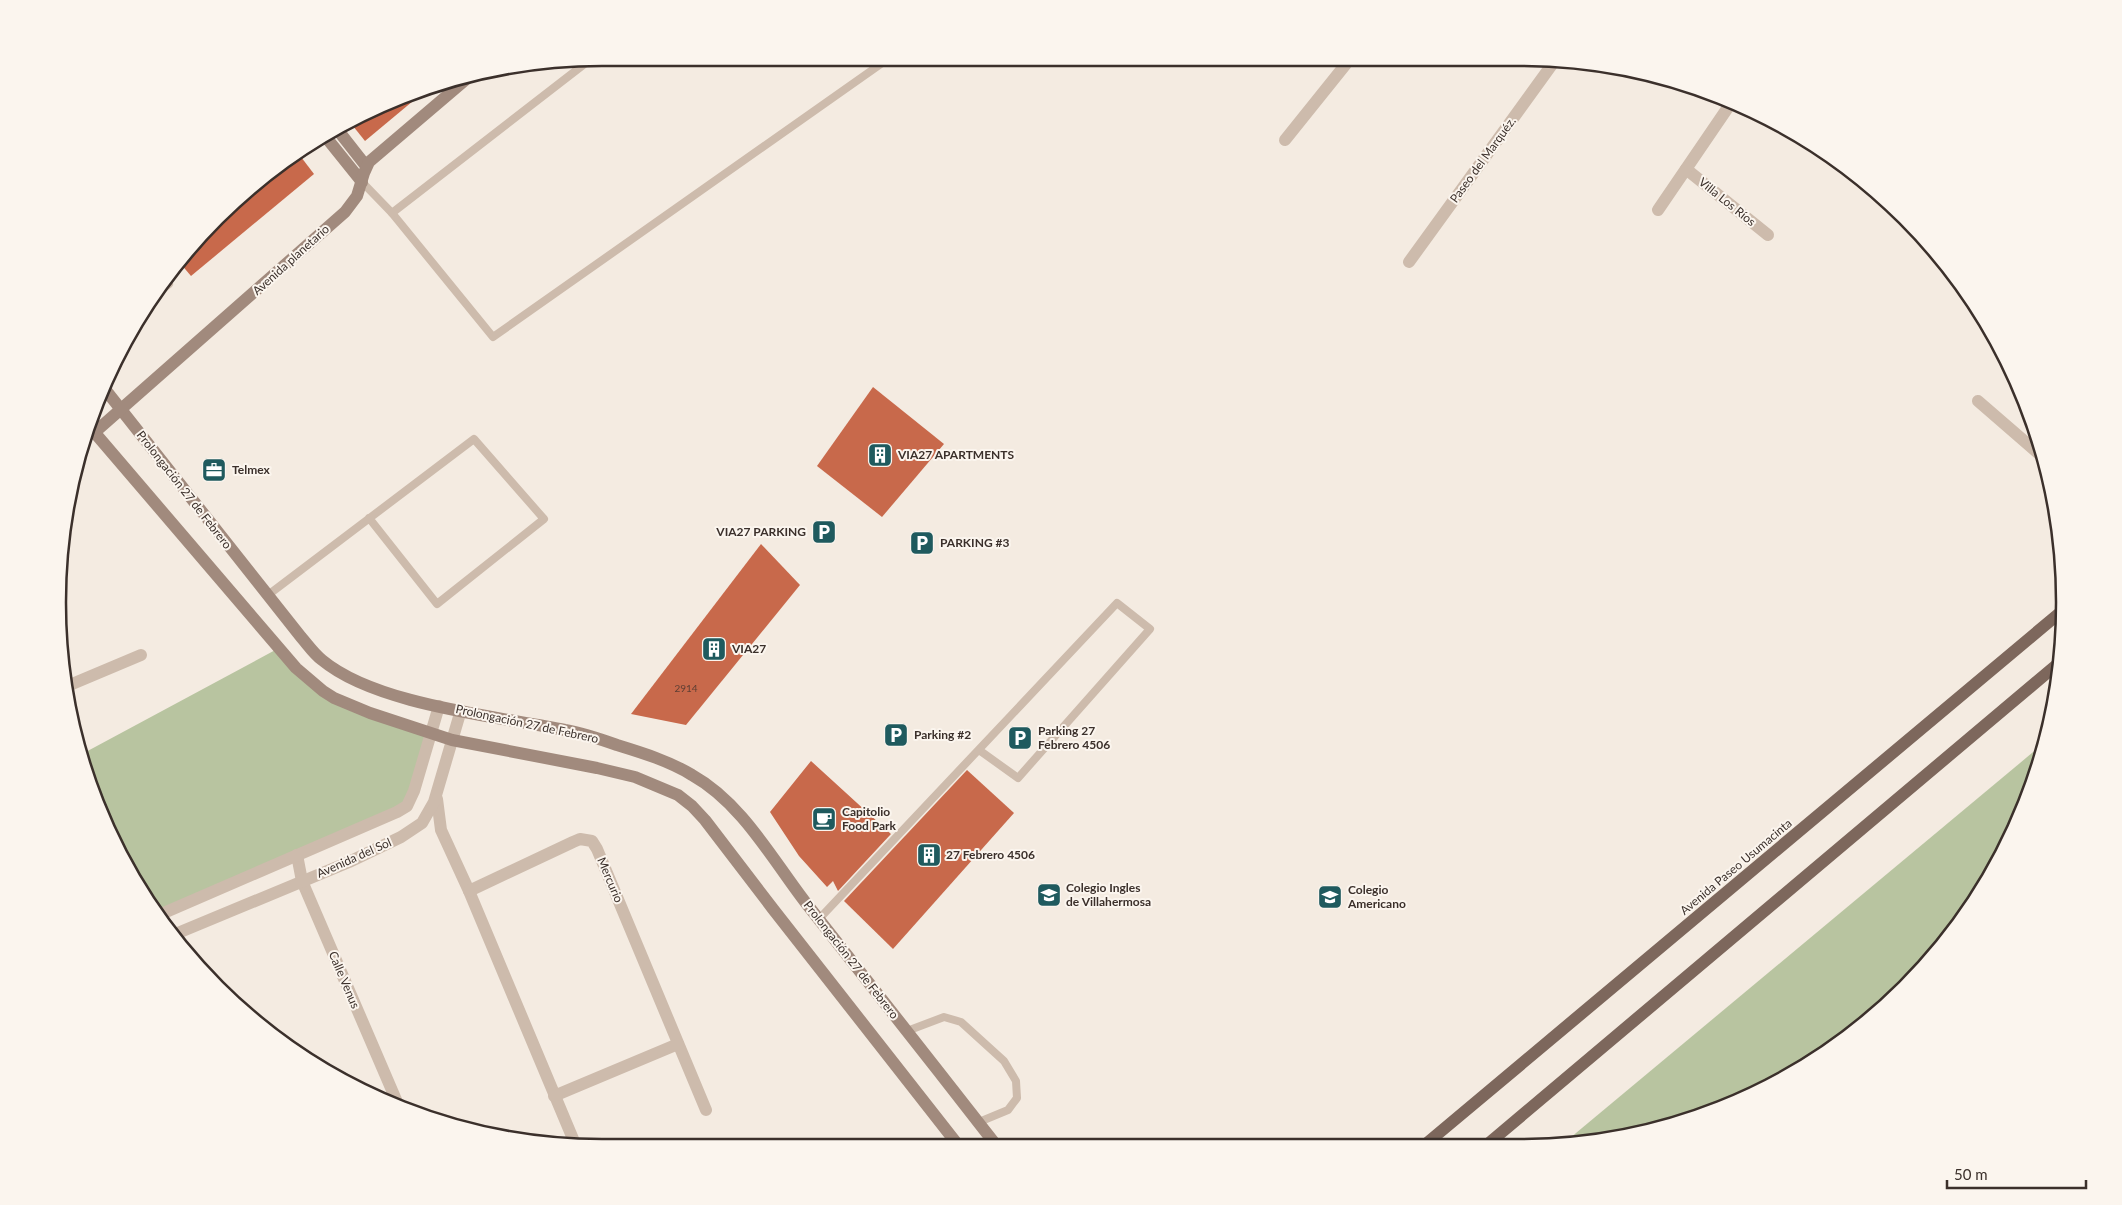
<svg xmlns="http://www.w3.org/2000/svg" width="2122" height="1205" font-family="Lato,sans-serif">
<style>
.green{fill:#b8c4a0}
.building{fill:#c8694b}
.lines{fill:none;stroke-linecap:round;stroke-linejoin:round}
.lane{stroke:#cdbbac;stroke-width:8}
.street{stroke:#cdbbac;stroke-width:12}
.secondary{stroke:#a18a7d;stroke-width:12}
.primary{stroke:#7d675c;stroke-width:12}
.labels{text-anchor:middle;stroke-width:4;stroke-linejoin:round;paint-order:stroke}
.number-label{font-size:10px;fill:#5e3e33}
.street-label{font-size:12px;fill:#3b302b;stroke:#fbf5ee}
.poi-label{font-size:12px;font-weight:bold;fill:#3b302b;stroke:#fbf5ee;text-anchor:start}
.rim{fill:none;stroke:#3b302b;stroke-width:2.5}
</style>
<rect width="100%" height="100%" fill="#f4ebe1"/>
<g class="green">
<path d="M279,648L323,691L431,733L410,801L159,915C150,902 140,890 132,876C109,841 94,794 82,754Z"/>
<path d="M2044,743L2035,778L1991,875L1905,988L1822,1056L1695,1118L1590,1143H1564Z"/>
</g>
<g class="building">
<path d="M423,88L425,91L365,141L349,121L361,114Z"/>
<path d="M298,153L314,174L191,276L180,263L217,217L271,170Z"/>
<path d="M873,387L944,444L882,517L817,466Z"/>
<path d="M761,544L800,585L686,725L631,714Z"/>
<path d="M811,761L891,834L838,891L833,881L827,887L799,856L770,812Z"/>
<path d="M967,770L1014,813L893,949L844,901Z"/>
</g>
<g class="lines">
<g class="lane">
<path d="M362,182L392,213L493,337L885,61"/>
<path d="M392,213L587,62"/>
<path d="M150,299L169,284L165,280"/>
<path d="M268,595L474,439L544,519L437,604L369,518"/>
<path d="M819,919L1117,603L1150,629L1018,778L979,750"/>
<path d="M907,1031L944,1017L961,1022L1004,1061L1016,1081L1017,1098L1008,1110L979,1122"/>
</g>
<g class="street">
<path d="M1285,140L1350,59"/>
<path d="M1686,169L1768,235"/>
<path d="M1658,210L1731,103"/>
<path d="M1409,262L1556,59"/>
<path d="M1978,401L2045,459"/>
<path d="M65,687L141,655"/>
<path d="M437,799L441,830L469,891L576,1146"/>
<path d="M297,855L302,881L397,1102"/>
<path d="M469,891L573,842L580,839L592,841L597,849L706,1110"/>
<path d="M159,915L397,812L407,806L414,791L439,706"/>
<path d="M173,935L349,862L401,837L422,823L434,802L461,710"/>
<path d="M554,1096L678,1044"/>
</g>
<g class="secondary">
<path d="M337,129L366,166"/>
<path d="M325,136L362,182"/>
<path d="M104,388L301,637C308,645 314,654 322,660C376,705 496,716 565,730C582,733 600,739 617,745C643,753 669,761 692,775C742,803 772,859 806,903C869,983 933,1064 996,1145"/>
<path d="M89,426L296,668L323,691L334,698L370,713L452,740L597,768L635,777L678,795L692,806L705,820L773,909L958,1145"/>
<path d="M95,432L345,212L357,196L364,173L369,162L470,76"/>
</g>
<g class="primary">
<path d="M1427,1143L2062,611"/>
<path d="M1489,1143L2060,662"/>
</g>
</g>
<defs>
<symbol id="building-square" viewBox="-11 -11 22 22"><rect x="-9" y="-9" width="18" height="18" rx="4" fill="#1f5a5e" stroke="#fbf5ee"/><path d="M-4-6H4V6H1V3H-1V6H-4ZM-2.5-4.3h1.7v1.8h-1.7ZM.8-4.3h1.7v1.8H.8ZM-2.5-1h1.7V.8h-1.7ZM.8-1h1.7V.8H.8Z" fill="#fff"/></symbol>
<symbol id="office-square" viewBox="-11 -11 22 22"><rect x="-9" y="-9" width="18" height="18" rx="4" fill="#1f5a5e" stroke="#fbf5ee"/><path d="M-6-3h4V-5.5h4V-3h4V5H-6ZM-1-4.5V-3h2v-1.5ZM-6 0V1H6V0Z" fill="#fff"/></symbol>
<symbol id="parking-square" viewBox="-11 -11 22 22"><rect x="-9" y="-9" width="18" height="18" rx="4" fill="#1f5a5e" stroke="#fbf5ee"/><path d="M-3.5-5.5H1a3.5 3.5 0 0 1 0 7H-1V5.5H-3.5ZM-1-3.4V-.6H.8a1.4 1.4 0 0 0 0-2.8Z" fill="#fff"/></symbol>
<symbol id="cafe-square" viewBox="-11 -11 22 22"><rect x="-9" y="-9" width="18" height="18" rx="4" fill="#1f5a5e" stroke="#fbf5ee"/><path d="M-5.5-4.5H6V0H3Q3 3.5 0 3.5H-2.5Q-5.5 3.5-5.5 0ZM3-3.2v2h1.7v-2ZM-6 4.5H4V6H-6Z" fill="#fff"/></symbol>
<symbol id="school-square" viewBox="-11 -11 22 22"><rect x="-9" y="-9" width="18" height="18" rx="4" fill="#1f5a5e" stroke="#fbf5ee"/><path d="M0-5L7-2L0 1L-7-2ZM-4 1L0 2.5L4 1V4Q0 6-4 4Z" fill="#fff"/></symbol>
</defs>
<g fill-rule="evenodd">
<use href="#building-square" x="866" y="441" width="28" height="28"/>
<use href="#office-square" x="200" y="456" width="28" height="28"/>
<use href="#parking-square" x="810" y="518" width="28" height="28"/>
<use href="#parking-square" x="908" y="529" width="28" height="28"/>
<use href="#building-square" x="700" y="635" width="28" height="28"/>
<use href="#parking-square" x="882" y="721" width="28" height="28"/>
<use href="#parking-square" x="1006" y="724" width="28" height="28"/>
<use href="#cafe-square" x="810" y="805" width="28" height="28"/>
<use href="#building-square" x="915" y="841" width="28" height="28"/>
<use href="#school-square" x="1035" y="881" width="28" height="28"/>
<use href="#school-square" x="1316" y="883" width="28" height="28"/>
</g>
<g class="labels">
<g class="number-label">
<text x="686" y="692">2914</text>
</g>
<g class="street-label">
<text transform="translate(1483 160) rotate(-54)" y="4">Paseo del Marquéz.</text>
<text transform="translate(1727 202) rotate(39)" y="4">Villa Los Ríos</text>
<text transform="translate(291 260) rotate(-42)" y="4">Avenida planetario</text>
<text transform="translate(184 490) rotate(52)" y="4">Prolongación 27 de Febrero</text>
<text transform="translate(527 724) rotate(12)" y="4">Prolongación 27 de Febrero</text>
<text transform="translate(354 858) rotate(-24)" y="4">Avenida del Sol</text>
<text transform="translate(1736 867) rotate(-40)" y="4">Avenida Paseo Usumacinta</text>
<text transform="translate(610 880) rotate(67)" y="4">Mercurio</text>
<text transform="translate(851 960) rotate(52)" y="4">Prolongación 27 de Febrero</text>
<text transform="translate(344 980) rotate(67)" y="4">Calle Venus</text>
</g>
<g class="poi-label">
<text x="898" y="459">VIA27 APARTMENTS</text>
<text x="232" y="474">Telmex</text>
<text x="806" y="536" text-anchor="end">VIA27 PARKING</text>
<text x="940" y="547">PARKING #3</text>
<text x="732" y="653">VIA27</text>
<text x="1038" y="735">Parking 27<tspan x="1038" dy="14">Febrero 4506</tspan></text>
<text x="914" y="739">Parking #2</text>
<text x="842" y="816">Capitolio<tspan x="842" dy="14">Food Park</tspan></text>
<text x="946" y="859">27 Febrero 4506</text>
<text x="1066" y="892">Colegio Ingles<tspan x="1066" dy="14">de Villahermosa</tspan></text>
<text x="1348" y="894">Colegio<tspan x="1348" dy="14">Americano</tspan></text>
</g>
</g>
<path d="M0 0H2122V1205H0ZM602 66H1520A536 536 0 0 1 2056 602V603A536 536 0 0 1 1520 1139H602A536 536 0 0 1 66 603V602A536 536 0 0 1 602 66Z" fill="#fbf5ee" fill-rule="evenodd"/>
<path class="rim" d="M602 66H1520A536 536 0 0 1 2056 602V603A536 536 0 0 1 1520 1139H602A536 536 0 0 1 66 603V602A536 536 0 0 1 602 66Z"/>
<path d="M1947 1180v8h139v-8" fill="none" stroke="#3b302b" stroke-width="2.5"/>
<text x="1954" y="1180" font-size="15" fill="#3b302b" stroke="#fbf5ee" stroke-width="4" paint-order="stroke">50 m</text>
</svg>
